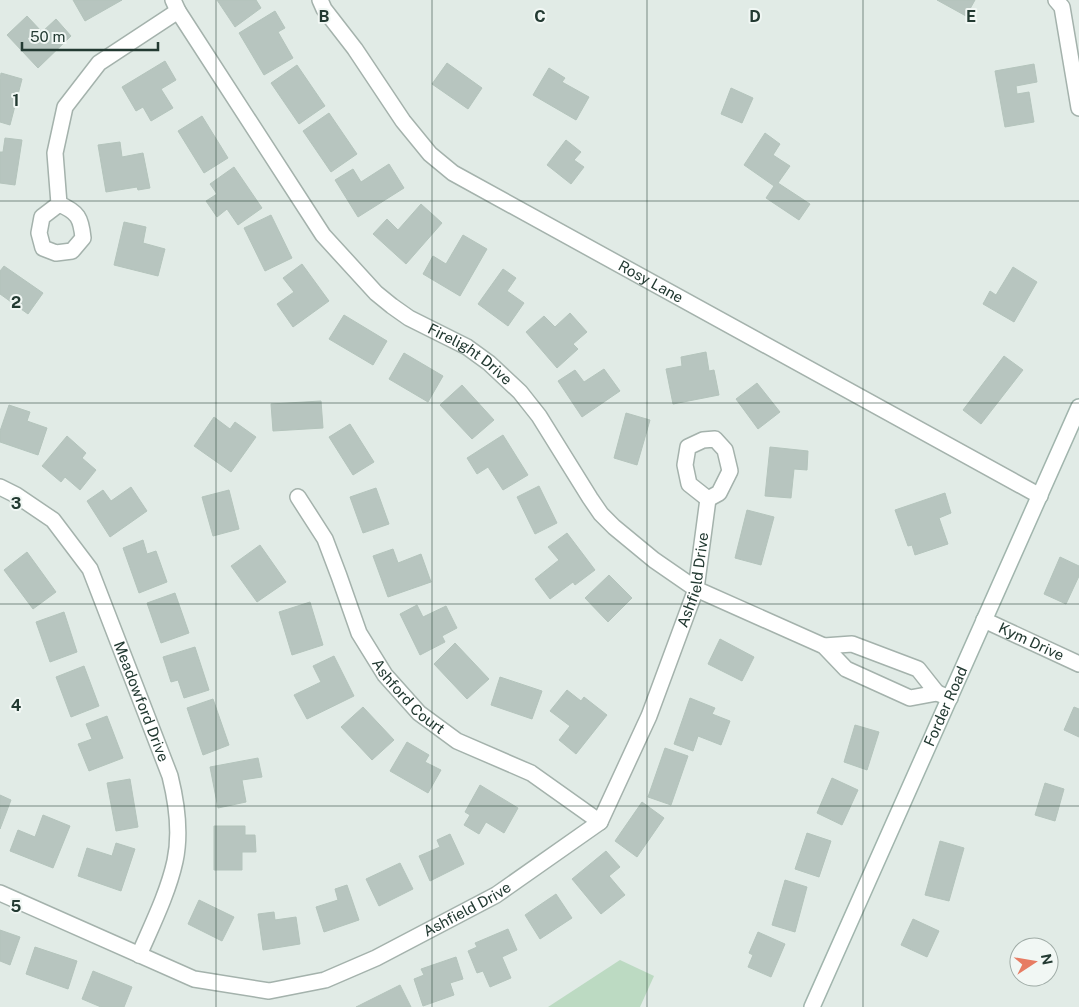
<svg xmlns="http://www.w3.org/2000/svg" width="1079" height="1007" font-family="'Public Sans',sans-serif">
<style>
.green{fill:#bcdac2}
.building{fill:#b7c5bf;stroke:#b4c4bc}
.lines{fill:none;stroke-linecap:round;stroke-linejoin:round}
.minor-casing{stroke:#a4b2ac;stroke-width:18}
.secondary-casing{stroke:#a1b5ad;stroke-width:18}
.minor{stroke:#fff;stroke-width:15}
.secondary{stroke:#fff;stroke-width:15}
.grid{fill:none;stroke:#233a32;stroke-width:1;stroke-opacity:0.55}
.labels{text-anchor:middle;stroke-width:4;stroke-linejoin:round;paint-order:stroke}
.street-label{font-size:15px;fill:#233a32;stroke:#f1f7f4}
.grid-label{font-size:16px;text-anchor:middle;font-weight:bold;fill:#233a32;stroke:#f1f7f4;stroke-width:4;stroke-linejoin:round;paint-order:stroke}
</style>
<rect width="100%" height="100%" fill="#e1ebe6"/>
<path class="green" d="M620,960L654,976L640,1007H548Z"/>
<g class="building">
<path d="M73,0H122L85,21Z"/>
<path d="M217,0H256L261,8L235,27Z"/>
<path d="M937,0H975L966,16Z"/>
<path d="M275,11L285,28L278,32L293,58L264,75L239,33Z"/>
<path d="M27,16L42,32L56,19L71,36L38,68L7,35Z"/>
<path d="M165,61L176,80L161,89L173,108L151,121L143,107L136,111L122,87Z"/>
<path d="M447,63L482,88L468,109L432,84Z"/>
<path d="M1034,64L1037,82L1016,86L1017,94L1029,92L1034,122L1005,127L995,71Z"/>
<path d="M297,65L325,106L299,124L271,83Z"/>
<path d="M549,68L565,78L562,82L589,97L576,120L533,95Z"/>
<path d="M1,73L22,79L10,125L0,122V79Z"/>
<path d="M731,88L753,98L742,123L721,114Z"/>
<path d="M329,113L357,154L331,172L303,131Z"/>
<path d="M202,116L228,158L204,173L178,131Z"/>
<path d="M765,133L780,144L773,155L790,166L778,183L810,204L799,220L766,198L774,186L744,165Z"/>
<path d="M5,138L22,140L15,185L0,183V152H3Z"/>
<path d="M566,140L581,152L574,160L584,167L571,184L547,165Z"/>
<path d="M120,142L122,157L143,153L150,188L138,190L137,187L106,192L98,145Z"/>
<path d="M389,164L404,188L358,217L335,180L353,169L361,182Z"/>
<path d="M234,167L262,208L238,225L227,209L217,217L206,201L217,194L210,184Z"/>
<path d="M421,204L442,223L406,264L373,234L387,219L398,230Z"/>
<path d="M271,215L292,258L265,271L244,228Z"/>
<path d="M124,222L146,227L143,243L165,249L158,276L114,265Z"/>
<path d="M463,235L487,249L460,296L423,274L433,256L446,264Z"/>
<path d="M302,264L329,301L293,327L277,304L294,292L283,278Z"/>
<path d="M4,266L43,293L28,314L0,294V271Z"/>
<path d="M1013,267L1037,282L1014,322L983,304L990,291L996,295Z"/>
<path d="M503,269L516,278L507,291L524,303L508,326L478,304Z"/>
<path d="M570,313L587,332L573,344L578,349L557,368L526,332L544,316L555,327Z"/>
<path d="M344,315L387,341L373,365L329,339Z"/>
<path d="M706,352L709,371L714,370L719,395L673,404L666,369L682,366L681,357Z"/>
<path d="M404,353L443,376L428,402L389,379Z"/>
<path d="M1004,356L1023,370L981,424L963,410Z"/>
<path d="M604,369L620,391L582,417L558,381L575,370L584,382Z"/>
<path d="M757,383L780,412L758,429L736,399Z"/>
<path d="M462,385L494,420L472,439L440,405Z"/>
<path d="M321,401L323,428L273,431L271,404Z"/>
<path d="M9,405L30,412L27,421L47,428L38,455L0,442V431Z"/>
<path d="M626,413L650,420L637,465L614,458Z"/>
<path d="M214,417L230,429L235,422L256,437L231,472L194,446Z"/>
<path d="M350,424L374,462L353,475L329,437Z"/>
<path d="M503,435L528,475L503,490L488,467L477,474L467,458Z"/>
<path d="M67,436L86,453L82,458L96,470L80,490L65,477L61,482L42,466Z"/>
<path d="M770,447L808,451L807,470L794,469L791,498L765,496Z"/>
<path d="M539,486L557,523L535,534L517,497Z"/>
<path d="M131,487L147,511L110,537L87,501L103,490L111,501Z"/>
<path d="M376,488L389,524L363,533L350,497Z"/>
<path d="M229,490L239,529L213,536L202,497Z"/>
<path d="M945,493L951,513L939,518L948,544L915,555L912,545L908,546L895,510Z"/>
<path d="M747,510L774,517L761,565L735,558Z"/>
<path d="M567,533L595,570L575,585L573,582L550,599L535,579L559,560L548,547Z"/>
<path d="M143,540L147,554L156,551L167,582L139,593L123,548Z"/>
<path d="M260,545L286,582L257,602L231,566Z"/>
<path d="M393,549L398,563L421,554L431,582L388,597L373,556Z"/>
<path d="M27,552L56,592L33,609L4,570Z"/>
<path d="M1060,557L1079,566V576L1066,604L1044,594Z"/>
<path d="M609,575L632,598L608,622L585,598Z"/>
<path d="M175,593L189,633L161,643L147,603Z"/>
<path d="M310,602L323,645L292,655L279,612Z"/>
<path d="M417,605L423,617L446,606L457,628L442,636L445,642L420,655L400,614Z"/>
<path d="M64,612L77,652L50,662L36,622Z"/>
<path d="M720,639L754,657L742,681L708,664Z"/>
<path d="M455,643L489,679L467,699L434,664Z"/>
<path d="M195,647L209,690L184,698L178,680L171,682L163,657Z"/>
<path d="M334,656L354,696L307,719L294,695L321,682L313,666Z"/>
<path d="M84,666L99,706L71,717L56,677Z"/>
<path d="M500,677L542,691L532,719L491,705Z"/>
<path d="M567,690L581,701L584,697L607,715L576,754L559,740L570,726L550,711Z"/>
<path d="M690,698L715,708L712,714L730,721L721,745L698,736L693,751L674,744Z"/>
<path d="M213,699L229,745L203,755L187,708Z"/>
<path d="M363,707L394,740L372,760L341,727Z"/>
<path d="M1074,707L1079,709V737L1064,730Z"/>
<path d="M107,716L123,758L89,771L78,744L92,739L86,724Z"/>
<path d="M855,725L879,732L867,770L844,762Z"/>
<path d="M407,742L429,755L425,762L441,770L428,793L390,771Z"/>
<path d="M665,748L688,756L671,805L648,797Z"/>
<path d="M258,758L262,777L242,780L246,802L218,808L210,767Z"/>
<path d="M832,778L858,790L842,825L817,813Z"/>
<path d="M130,779L138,827L116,831L107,783Z"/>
<path d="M1045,783L1064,789L1055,821L1035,815Z"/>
<path d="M480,785L518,808L504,833L486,822L479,834L464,825L470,815L465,812Z"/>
<path d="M0,795L11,800L0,829Z"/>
<path d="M642,802L664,818L637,857L615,841Z"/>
<path d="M43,815L70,826L53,868L10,851L18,830L35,837Z"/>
<path d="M214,826H245V835H255L256,852H242V870H214Z"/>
<path d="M807,833L831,841L819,877L795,869Z"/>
<path d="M450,834L464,864L430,881L419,856L440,847L437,840Z"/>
<path d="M940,841L964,848L949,901L925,895Z"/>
<path d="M116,843L135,849L121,891L78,876L87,848L112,856Z"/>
<path d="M606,851L620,867L609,876L625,895L601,914L572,879Z"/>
<path d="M400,863L413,889L379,906L366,879Z"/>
<path d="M785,880L807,887L795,932L772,925Z"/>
<path d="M347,885L359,920L324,932L316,907L338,900L335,889Z"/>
<path d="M556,894L572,918L540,939L525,915Z"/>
<path d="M199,900L234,917L222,941L188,924Z"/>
<path d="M274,912L275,920L296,917L300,944L263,950L258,914Z"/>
<path d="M913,919L939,931L927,957L901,945Z"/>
<path d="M508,929L517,950L502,957L511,978L490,987L483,971L477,973L468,951L477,947L475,943Z"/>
<path d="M0,930L20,937L10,965L0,961Z"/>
<path d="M758,932L785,944L771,977L748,967L753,955L749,953Z"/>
<path d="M35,947L77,961L68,989L26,974Z"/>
<path d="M456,957L463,979L450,983L454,995L423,1006L414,979L424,975L421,969Z"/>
<path d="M93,971L132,987L124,1007H101L82,999Z"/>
<path d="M400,985L411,1007H356Z"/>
</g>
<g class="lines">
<defs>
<g id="minor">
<path id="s1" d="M173,0L178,11L323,235L376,293L392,306L409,318L467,347L489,363L520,392L539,416L590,498L601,514L614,527L654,560L696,589L824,646L846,669L910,698L937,693L950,698"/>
<path id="s2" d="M320,0L324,9L355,49L403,121L430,154L453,173L1040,496"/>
<path d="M1056,0L1062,7L1079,108"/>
<path d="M59,204L42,217L39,233L43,248L56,253L72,251L83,238C81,218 78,212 59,204L55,153L65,107L99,63L178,11"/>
<path d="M715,439L725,450L730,471L719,493L708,499L689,484L685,465L688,447L703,440Z"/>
<path id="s3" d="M0,487L16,495L53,520L90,569L170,776C177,804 181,833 175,861C168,893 152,925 139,955"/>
<path id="s4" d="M298,497L325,539L339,576L359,633L385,675L419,713L457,741L531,773L600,822"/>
<path id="s5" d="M984,620L1079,664"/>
<path d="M824,646L852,644L918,669L937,693"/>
<path id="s6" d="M0,893L194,979L269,991L325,980L376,958L496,895L600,822L649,716L696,589L708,499"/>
</g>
<g id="secondary">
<path id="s7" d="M812,1007L1079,407"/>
</g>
</defs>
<use href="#minor" class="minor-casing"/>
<use href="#secondary" class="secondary-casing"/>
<use href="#minor" class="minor"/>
<use href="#secondary" class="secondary"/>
</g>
<path class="grid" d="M216,0V1007M432,0V1007M647,0V1007M863,0V1007M0,201H1079M0,403H1079M0,604H1079M0,806H1079"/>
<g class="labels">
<g class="street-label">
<text dy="5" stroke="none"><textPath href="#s2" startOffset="445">Rosy Lane</textPath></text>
<text dy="5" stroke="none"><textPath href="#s1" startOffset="470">Firelight Drive</textPath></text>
<text dy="5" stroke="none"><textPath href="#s6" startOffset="924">Ashfield Drive</textPath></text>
<text dy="5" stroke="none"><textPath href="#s5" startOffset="52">Kym Drive</textPath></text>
<text dy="5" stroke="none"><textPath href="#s4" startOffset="231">Ashford Court</textPath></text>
<text dy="5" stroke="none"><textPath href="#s3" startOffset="266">Meadowford Drive</textPath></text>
<text dy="5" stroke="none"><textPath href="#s7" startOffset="329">Forder Road</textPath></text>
<text dy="5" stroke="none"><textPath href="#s6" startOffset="504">Ashfield Drive</textPath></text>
</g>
</g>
<g class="grid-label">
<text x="324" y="22">B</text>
<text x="540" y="22">C</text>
<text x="755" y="22">D</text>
<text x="971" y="22">E</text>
<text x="16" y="106">1</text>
<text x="16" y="308">2</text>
<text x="16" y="509">3</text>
<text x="16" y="711">4</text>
<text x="16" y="912">5</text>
</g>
<g transform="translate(1034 962) rotate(78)"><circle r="24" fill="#f1f7f4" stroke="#9faba6"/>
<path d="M0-4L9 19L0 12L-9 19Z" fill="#e77c63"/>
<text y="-8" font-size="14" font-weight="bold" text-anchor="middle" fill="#233a32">N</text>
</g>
<path d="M22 42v8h136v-8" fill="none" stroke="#233a32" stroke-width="2.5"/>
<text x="30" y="42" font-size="15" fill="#233a32" stroke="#f1f7f4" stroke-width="4" paint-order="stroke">50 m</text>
</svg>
